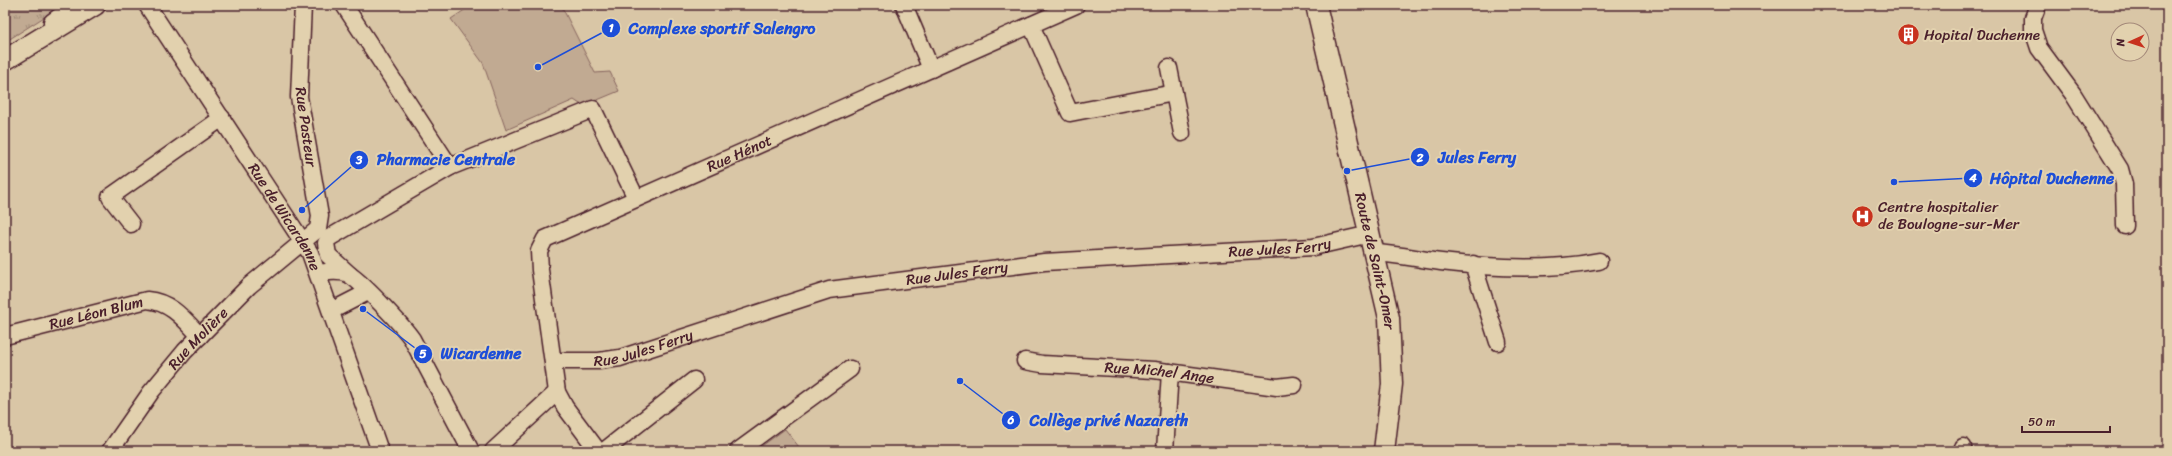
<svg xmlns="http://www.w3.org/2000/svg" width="2172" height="456" font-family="Sriracha,sans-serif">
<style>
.grass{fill:#c1aa92;stroke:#86645e}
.park{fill:url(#park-tufts);stroke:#86645e}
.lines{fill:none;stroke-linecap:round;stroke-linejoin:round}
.minor-casing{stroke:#4a1f2b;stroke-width:19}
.major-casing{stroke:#4a1f2b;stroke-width:23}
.minor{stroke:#e2d1ae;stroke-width:16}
.major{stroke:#e2d1ae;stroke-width:20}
.labels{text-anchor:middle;stroke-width:4;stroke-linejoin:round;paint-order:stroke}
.poi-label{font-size:15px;fill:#4a1f2b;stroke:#e2d1ae;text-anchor:start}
.street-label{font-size:15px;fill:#4a1f2b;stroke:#e2d1ae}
.leader{fill:none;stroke:#1d4ed8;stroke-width:1.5}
.callout-dot{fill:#1d4ed8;stroke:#e2d1ae;stroke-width:1.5}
.mark-label{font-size:12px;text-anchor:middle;font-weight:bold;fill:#fff}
.callout-label{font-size:16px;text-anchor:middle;font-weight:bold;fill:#1d4ed8;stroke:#e2d1ae;stroke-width:4;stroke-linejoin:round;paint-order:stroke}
</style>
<defs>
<pattern id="park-tufts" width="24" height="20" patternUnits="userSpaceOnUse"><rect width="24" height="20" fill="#c1aa92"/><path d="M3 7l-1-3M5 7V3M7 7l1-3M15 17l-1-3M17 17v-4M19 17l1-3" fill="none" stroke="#9f8a77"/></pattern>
</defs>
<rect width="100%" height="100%" fill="#d9c6a6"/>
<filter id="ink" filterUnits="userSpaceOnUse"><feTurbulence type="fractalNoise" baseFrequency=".025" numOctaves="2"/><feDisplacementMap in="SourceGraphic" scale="8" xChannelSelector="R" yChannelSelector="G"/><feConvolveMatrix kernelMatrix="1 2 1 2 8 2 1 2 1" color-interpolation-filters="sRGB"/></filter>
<g filter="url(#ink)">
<g class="grass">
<path d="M472,5H561L595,73L610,72L619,91L583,106L574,100L506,130L483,63L451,19Z"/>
<path d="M785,429L799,447L794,451H755Z"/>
</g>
<path class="park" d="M5,5H63L5,42Z"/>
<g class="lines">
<defs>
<g id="minor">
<path id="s1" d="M147,5L310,253L380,451"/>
<path d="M344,5L450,167"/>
<path d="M904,5L931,69"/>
<path d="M2038,5L2033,18V30L2039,48L2073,94L2120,169L2124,184L2125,226"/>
<path d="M52,22L75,5"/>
<path d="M1031,25L1070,113L1174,93"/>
<path d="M1169,68L1182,133"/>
<path d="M131,224L110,197L222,118"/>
<path d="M1374,253C1397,254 1418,259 1441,262C1491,268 1549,271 1599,261"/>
<path d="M1473,264L1498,342"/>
<path d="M318,273C328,272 339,270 348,274C360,280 404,327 412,339L471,451"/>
<path d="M350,275L328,255L326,243L329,238L450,167L593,109L636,198"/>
<path d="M331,311L368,292"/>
<path id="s2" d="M5,336L147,300C171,302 184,319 200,336"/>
<path id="s3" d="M553,361H599L620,358L829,290L1044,262L1313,247L1370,234"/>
<path id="s4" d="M1025,361L1042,364L1154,370L1277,387L1294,385"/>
<path id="s5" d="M110,451L151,392L185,351L249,286L318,229L320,216L299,97L303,5"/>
<path d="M493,451L557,392"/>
<path id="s6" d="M598,451L565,407L557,392L540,270L539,251L545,239L1076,5"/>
<path d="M604,451L694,380"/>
<path d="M738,451L850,369"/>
<path d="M1165,451L1170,372"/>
<path d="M1962,451L1963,447"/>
</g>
<g id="major">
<path id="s7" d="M1316,5L1389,318L1392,384L1384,451"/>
<path d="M5,60L95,5"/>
</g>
</defs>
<use href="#minor" class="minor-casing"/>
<use href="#major" class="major-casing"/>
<use href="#minor" class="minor"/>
<use href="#major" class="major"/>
</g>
</g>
<defs>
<symbol id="building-disc" viewBox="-11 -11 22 22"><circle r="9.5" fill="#c8321e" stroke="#e2d1ae"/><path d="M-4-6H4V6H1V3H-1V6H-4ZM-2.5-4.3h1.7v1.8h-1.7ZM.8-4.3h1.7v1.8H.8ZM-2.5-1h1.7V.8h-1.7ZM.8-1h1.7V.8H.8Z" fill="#fff"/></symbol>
<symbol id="hospital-disc" viewBox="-11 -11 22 22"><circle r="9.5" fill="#c8321e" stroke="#e2d1ae"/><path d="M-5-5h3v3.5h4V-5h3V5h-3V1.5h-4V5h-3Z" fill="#fff"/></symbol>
</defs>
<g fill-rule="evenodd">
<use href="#building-disc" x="1896" y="22" width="25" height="25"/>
<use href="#hospital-disc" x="1850" y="204" width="25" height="25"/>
</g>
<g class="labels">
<g class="poi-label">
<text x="1924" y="40">Hopital Duchenne</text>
<text x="1878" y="212">Centre hospitalier<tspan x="1878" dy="17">de Boulogne-sur-Mer</tspan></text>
</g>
<g class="street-label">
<text transform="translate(306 127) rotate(82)" y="5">Rue Pasteur</text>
<text dy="5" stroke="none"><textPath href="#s6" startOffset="440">Rue Hénot</textPath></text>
<text dy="5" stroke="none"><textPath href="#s1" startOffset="253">Rue de Wicardenne</textPath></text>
<text dy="5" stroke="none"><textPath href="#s3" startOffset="740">Rue Jules Ferry</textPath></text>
<text dy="5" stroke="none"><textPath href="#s7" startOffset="263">Route de Saint-Omer</textPath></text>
<text dy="5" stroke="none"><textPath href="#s3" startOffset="416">Rue Jules Ferry</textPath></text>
<text dy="5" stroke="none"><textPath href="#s2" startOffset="94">Rue Léon Blum</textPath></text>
<text dy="5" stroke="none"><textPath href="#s5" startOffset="143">Rue Molière</textPath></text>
<text dy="5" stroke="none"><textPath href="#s3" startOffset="92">Rue Jules Ferry</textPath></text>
<text dy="5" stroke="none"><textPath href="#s4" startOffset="135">Rue Michel Ange</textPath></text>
</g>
</g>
<path class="leader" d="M538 67L611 28M1347 171L1420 157M302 210L359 160M1894 182L1973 178M363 309L423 354M960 381L1011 420"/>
<g class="callout-dot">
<circle cx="538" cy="67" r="4"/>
<circle cx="1347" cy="171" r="4"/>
<circle cx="302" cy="210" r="4"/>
<circle cx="1894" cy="182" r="4"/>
<circle cx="363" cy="309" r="4"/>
<circle cx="960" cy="381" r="4"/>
<circle cx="611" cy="28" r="10"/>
<circle cx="1420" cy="157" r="10"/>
<circle cx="359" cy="160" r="10"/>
<circle cx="1973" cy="178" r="10"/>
<circle cx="423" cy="354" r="10"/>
<circle cx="1011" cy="420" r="10"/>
</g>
<g class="mark-label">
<text x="611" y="32">1</text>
<text x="1420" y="162">2</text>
<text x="359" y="164">3</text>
<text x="1973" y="182">4</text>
<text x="423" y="358">5</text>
<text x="1011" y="424">6</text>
</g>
<g class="callout-label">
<text x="722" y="34">Complexe sportif Salengro</text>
<text x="1477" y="163">Jules Ferry</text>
<text x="446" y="165">Pharmacie Centrale</text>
<text x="2052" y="184">Hôpital Duchenne</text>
<text x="481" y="359">Wicardenne</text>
<text x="1109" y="426">Collège privé Nazareth</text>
</g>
<rect width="2172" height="456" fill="none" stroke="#e2d1ae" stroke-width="20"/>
<rect x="10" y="10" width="2152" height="436" fill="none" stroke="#4a1f2b" stroke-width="1.5" filter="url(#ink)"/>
<g transform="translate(2130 42) rotate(267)"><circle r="19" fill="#e2d1ae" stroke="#a58a7a"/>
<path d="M0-3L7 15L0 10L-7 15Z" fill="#c8321e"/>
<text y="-6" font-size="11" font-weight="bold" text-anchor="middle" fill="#4a1f2b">N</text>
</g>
<path d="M2022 426v6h88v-6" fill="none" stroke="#4a1f2b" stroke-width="2"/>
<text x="2028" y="426" font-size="12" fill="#4a1f2b" stroke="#e2d1ae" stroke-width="3" paint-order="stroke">50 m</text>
</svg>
